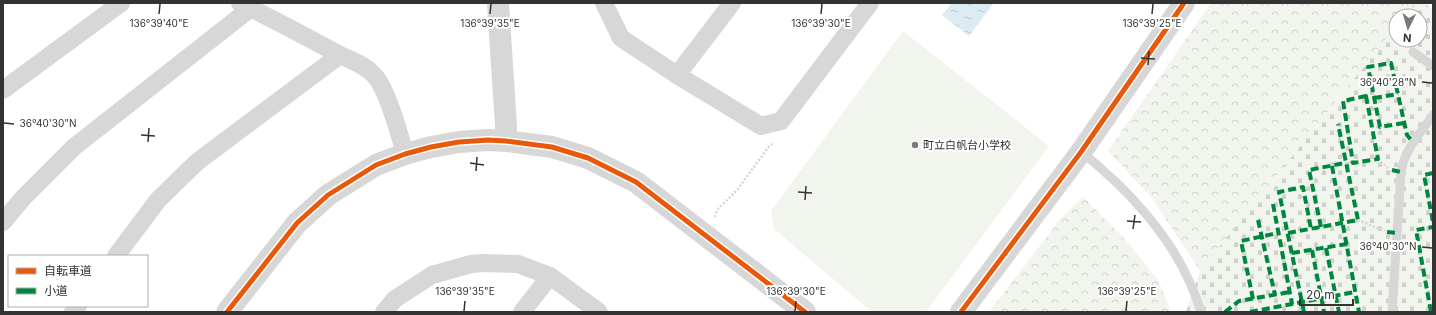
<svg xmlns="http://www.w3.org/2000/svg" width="1436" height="315" font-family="Inter,'Noto Sans JP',sans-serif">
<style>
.forest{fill:url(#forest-crowns)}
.cemetery{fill:url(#cemetery-stones)}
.pitch{fill:#f1f5ed}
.water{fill:url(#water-ripples)}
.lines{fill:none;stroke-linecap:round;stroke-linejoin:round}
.path{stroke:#d6d6d6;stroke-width:2.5;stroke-dasharray:2 2;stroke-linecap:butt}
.service{stroke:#d7d7d7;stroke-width:9}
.minor{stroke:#d7d7d7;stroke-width:18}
.tertiary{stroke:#d7d7d7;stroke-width:22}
.quiet{stroke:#00873e;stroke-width:4;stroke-dasharray:8 4;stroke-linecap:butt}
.cycleway-casing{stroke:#fff;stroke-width:8}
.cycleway{stroke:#e8590c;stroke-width:5}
.ticks{fill:none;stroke:#333;stroke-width:1.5}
.poi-dot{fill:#7a7a7a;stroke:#fff;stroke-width:1.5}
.labels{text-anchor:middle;stroke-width:4;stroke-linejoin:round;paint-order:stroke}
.poi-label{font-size:11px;fill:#333;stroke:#fff;text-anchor:start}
.ticks-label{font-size:10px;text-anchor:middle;fill:#333;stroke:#fff;stroke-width:4;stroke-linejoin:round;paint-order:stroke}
</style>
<defs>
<pattern id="forest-crowns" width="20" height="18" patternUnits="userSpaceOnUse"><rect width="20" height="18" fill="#f1f5ed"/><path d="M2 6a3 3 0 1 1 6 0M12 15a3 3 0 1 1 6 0" fill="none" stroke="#cfd2cc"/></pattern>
<pattern id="cemetery-stones" width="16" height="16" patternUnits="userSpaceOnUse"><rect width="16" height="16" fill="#f1f5ed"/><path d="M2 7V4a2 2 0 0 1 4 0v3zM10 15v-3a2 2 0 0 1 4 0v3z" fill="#cfd2cc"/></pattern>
<pattern id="water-ripples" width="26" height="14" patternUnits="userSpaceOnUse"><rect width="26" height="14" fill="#ddebf3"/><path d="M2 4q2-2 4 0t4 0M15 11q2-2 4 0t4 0" fill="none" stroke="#becad1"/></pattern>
</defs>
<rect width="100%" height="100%" fill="#fff"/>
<g class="forest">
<path d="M1211,3H1415L1405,16H1396V27L1200,271L1152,198L1108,151Z"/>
<path d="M1083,197L1125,239L1158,280L1171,312H989L1061,218Z"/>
</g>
<path class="cemetery" d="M1415,3H1423L1433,9V312H1186L1200,271L1396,27V40H1420V16H1405Z"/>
<path class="pitch" d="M903,31L1049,146L926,312H872L774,229L771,211Z"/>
<path class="water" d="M952,3H994L969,36L942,15Z"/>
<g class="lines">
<g class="path">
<path d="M1372,127H1380"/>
<path d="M1378,159L1388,168"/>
<path d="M1345,163H1353"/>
<path d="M715,217L717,210L738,189L770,145L774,144"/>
<path d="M1358,220L1385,231"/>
</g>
<g class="service">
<path d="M1413,52L1433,66"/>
<path d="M1081,152C1094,161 1104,172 1116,182C1155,220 1185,260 1201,312"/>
<path d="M1392,312L1401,171C1406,147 1419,135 1433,115"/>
</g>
<g class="minor">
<path d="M240,3C273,19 305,36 338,54C350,60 364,64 374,75C387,88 400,136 405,154"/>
<path d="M604,3L621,38L677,75L761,126L781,121L870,3"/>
<path d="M677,75L732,3"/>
<path d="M3,90L121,3"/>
<path d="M3,222L23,198L74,147L251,8"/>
<path d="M116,256L158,200L197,162L340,55"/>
<path d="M73,312L78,306"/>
<path d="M384,312L395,299L432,275L471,264L483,263L518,264L550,276L599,312"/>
<path d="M522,312L550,276"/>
</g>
<g class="tertiary">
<path d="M498,3L506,126V141"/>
<path d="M227,312L297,223L328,195L376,165L405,154L431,147L459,142L488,140L506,141L552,147L588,158L636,182L805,312"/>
<path d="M961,312L1081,152L1184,3"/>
</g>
<g class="quiet">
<path d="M1366,96L1378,159L1353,163L1343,101Z"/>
<path d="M1374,98L1398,94"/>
<path d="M1404,123L1380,127L1368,67L1391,63L1407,135L1413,142"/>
<path d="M1332,166L1359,312"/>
<path d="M1392,170L1401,172"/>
<path d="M1433,173L1424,175L1433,222"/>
<path d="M1273,204L1292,304"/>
<path d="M1258,220L1275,295"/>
<path d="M1321,227L1309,170L1345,163"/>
<path d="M1387,232L1397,233"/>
<path d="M1288,233L1358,220L1338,124"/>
<path d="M1326,248L1339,312"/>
<path d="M1312,250L1324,312"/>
<path d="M1292,253L1347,244"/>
<path d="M1253,299L1241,241L1278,233"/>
<path d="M1225,312L1239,301L1290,292"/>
<path d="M1250,312L1355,292"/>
<path d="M1304,312L1279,192L1303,187L1311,229"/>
<path d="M1431,312L1416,230L1433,227"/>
</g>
<defs>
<g id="cycleway">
<path d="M227,312L297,223L328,195L376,165L405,154L431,147L459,142L488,140L506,141L552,147L588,158L636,182L805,312"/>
<path d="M961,312L1081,152L1184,3"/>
</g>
</defs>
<use href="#cycleway" class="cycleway-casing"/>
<use href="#cycleway" class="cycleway"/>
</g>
<path class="ticks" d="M159,14L160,4M490,14L491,4M821,14L822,4M1152,14L1153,4M1141,58L1155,59M1148,65L1149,51M1422,82L1432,83M4,123L14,124M141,135L155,136M148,142L149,128M470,163L484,165M476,171L477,157M798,192L812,193M805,200L806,186M1127,221L1141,222M1133,229L1135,215M1422,247L1432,248M464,311L465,301M795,311L796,301M1126,311L1127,301"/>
<circle class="poi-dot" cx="915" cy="145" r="4"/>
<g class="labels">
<g class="poi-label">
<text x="923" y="149">町立白帆台小学校</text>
</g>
</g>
<g class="ticks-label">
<text x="159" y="27">136°39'40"E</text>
<text x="490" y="27">136°39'35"E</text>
<text x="821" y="27">136°39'30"E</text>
<text x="1152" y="27">136°39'25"E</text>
<text x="1388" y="86">36°40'28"N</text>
<text x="48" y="127">36°40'30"N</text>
<text x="1388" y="250">36°40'30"N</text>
<text x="465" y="295">136°39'35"E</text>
<text x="796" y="295">136°39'30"E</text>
<text x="1127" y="295">136°39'25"E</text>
</g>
<rect width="1436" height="315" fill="none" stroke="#333333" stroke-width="8"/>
<rect x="8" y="255" width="140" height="52" fill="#ffffff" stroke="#adadad"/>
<rect x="16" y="268" width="20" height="6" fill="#e8590c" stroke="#adadad"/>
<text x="44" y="275" font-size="12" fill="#333333">自転車道</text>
<rect x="16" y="288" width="20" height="6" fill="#00873e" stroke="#adadad"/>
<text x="44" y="295" font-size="12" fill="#333333">小道</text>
<g transform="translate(1408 28) rotate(185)"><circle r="19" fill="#ffffff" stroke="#adadad"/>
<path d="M0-3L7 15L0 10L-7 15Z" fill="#7a7a7a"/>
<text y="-6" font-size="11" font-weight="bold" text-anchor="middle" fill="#333333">N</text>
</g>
<path d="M1300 299v6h53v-6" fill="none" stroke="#333333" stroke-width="2"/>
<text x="1306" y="299" font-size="12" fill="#333333" stroke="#ffffff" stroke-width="3" paint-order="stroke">20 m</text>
</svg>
